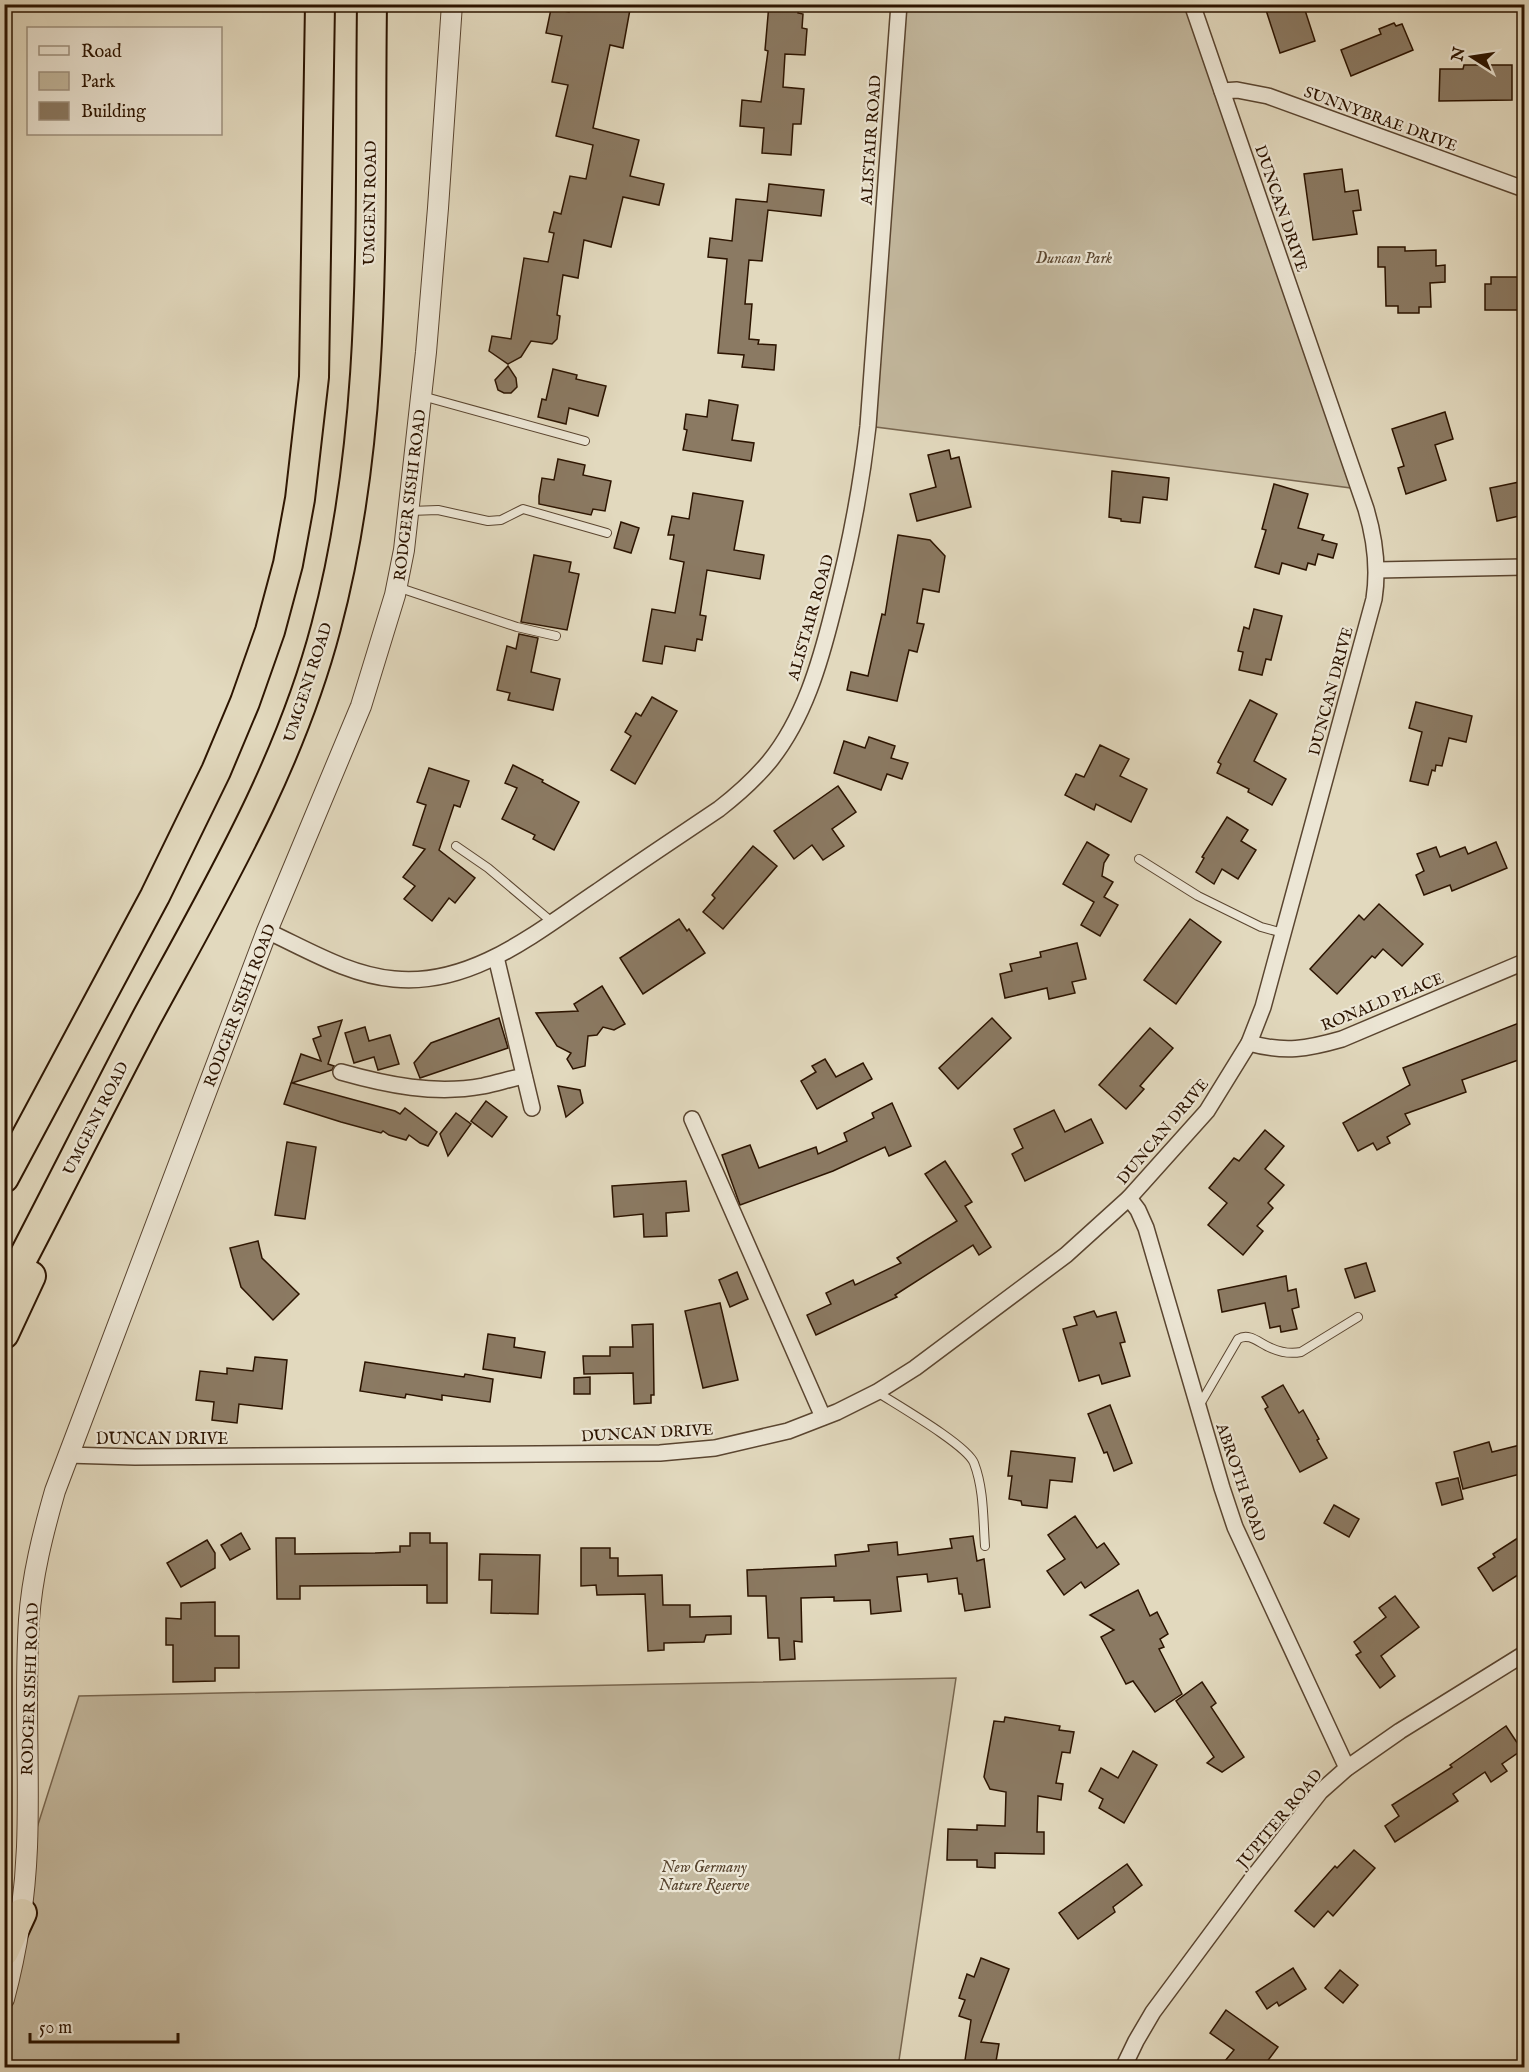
<svg xmlns="http://www.w3.org/2000/svg" width="1529" height="2072" font-family="'IM FELL English',serif">
<style>
.green{fill:#c3b89e;stroke:#78664f;stroke-width:1.5}
.building{fill:#8b7a63;stroke:#2c1400;stroke-width:1.5}
.lines{fill:none;stroke-linecap:round;stroke-linejoin:round}
.service-casing{stroke:#5a4530;stroke-width:10}
.minor-casing{stroke:#5a4530;stroke-width:18}
.tertiary-casing{stroke:#5a4530;stroke-width:22}
.motorway-casing{stroke:#2c1400;stroke-width:32}
.service{stroke:#ece6d5;stroke-width:8}
.minor{stroke:#ece6d5;stroke-width:15}
.tertiary{stroke:#ece6d5;stroke-width:20}
.motorway{stroke:#e2d9be;stroke-width:28}
.labels{text-anchor:middle;stroke-width:4.5;stroke-linejoin:round;paint-order:stroke}
.street-label{font-size:16px;fill:#2c1400;stroke:#ece6d5}
.park-label{font-size:16px;font-style:italic;fill:#59452f;stroke:#ece6d5}
</style>
<rect width="100%" height="100%" fill="#e2d9be"/>
<filter id="stains"><feTurbulence type="fractalNoise" baseFrequency=".00333" numOctaves="4"/><feColorMatrix values="0 0 0 0 .2 0 0 0 0 .09 0 0 0 0 .02 0 0 0 .5 -.17"/></filter>
<radialGradient id="worn" r=".72"><stop offset=".6" stop-color="#630" stop-opacity="0"/><stop offset="1" stop-color="#630" stop-opacity=".3"/></radialGradient>
<g class="green">
<path d="M900,5H1190L1359,489L868,426Z"/>
<path d="M956,1678L898,2067L5,2068V1928L79,1696Z"/>
</g>
<g class="building">
<path d="M570,4H631L623,48L610,45L593,128L639,140L630,176L664,184L659,205L623,197L611,247L584,240L578,278L563,275L557,315L560,316L557,339L552,344L531,341L521,357L508,364L489,351L492,336L511,339L524,258L548,262L554,233L549,232L554,212L561,214L570,176L586,179L593,145L556,136L568,85L552,82L562,36L546,33L551,9L569,12Z"/>
<path d="M769,4H799L798,13L803,14L802,28L807,29L805,55L785,54L783,87L804,89L801,124H793L791,155L762,153L764,128L740,126L742,100L761,102L768,51L765,50Z"/>
<path d="M1264,4H1303L1315,41L1280,53Z"/>
<path d="M1394,23L1396,26L1402,24L1413,50L1351,76L1341,50L1381,34L1379,29Z"/>
<path d="M1464,65H1512V100L1439,101L1440,69H1463Z"/>
<path d="M1342,169L1345,192L1358,190L1361,210L1353,211L1357,234L1313,240L1304,174Z"/>
<path d="M769,184L824,190L821,216L768,210L762,261L749,260L745,304H752L749,339L759,340L758,344L776,345L774,370L742,367L744,355L718,353L727,259L708,257L710,238L732,241L736,199L767,202Z"/>
<path d="M1378,247H1405V251L1436,250V266L1445,265V282L1430,283L1431,307H1419V313H1398V306H1386L1385,267H1378Z"/>
<path d="M1491,277H1524V310H1485V284H1491Z"/>
<path d="M508,366L516,378L517,387L511,393H504L498,390L495,380Z"/>
<path d="M553,369L577,375L576,379L606,386L598,416L569,408L566,424L538,417L542,399L546,400Z"/>
<path d="M709,400L738,405L732,440L754,443L751,461L683,450L687,430L684,429L686,414L707,417Z"/>
<path d="M1445,412L1453,439L1435,445L1446,480L1406,494L1398,468L1404,466L1392,429Z"/>
<path d="M949,450L951,459L959,457L971,507L917,521L910,494L936,487L928,455Z"/>
<path d="M558,459L585,465L583,475L611,481L605,511L593,509L591,515L539,504V496L542,478L554,480Z"/>
<path d="M1112,471L1169,478L1167,500L1143,497L1140,523L1121,521V519L1109,517Z"/>
<path d="M1524,481V515L1497,521L1490,488Z"/>
<path d="M1274,484L1308,494L1298,528L1324,535L1322,540L1337,544L1333,558L1318,554L1315,565L1308,563L1306,570L1282,563L1279,574L1255,567L1266,530L1262,529Z"/>
<path d="M693,493L743,501L734,550L764,555L760,579L707,570L700,615L706,616L702,640L697,639L695,651L665,646L662,664L643,661L652,609L675,613L684,562L670,559L674,535H668L672,516L689,519Z"/>
<path d="M621,522L639,528L631,553L614,548Z"/>
<path d="M898,535L930,540L945,556L939,592L923,589L917,623L924,624L917,652L909,650L897,701L847,690L851,672L868,676L882,614L885,615Z"/>
<path d="M534,555L571,562L569,572L579,574L567,630L521,622Z"/>
<path d="M1254,609L1282,616L1271,660L1266,659L1262,675L1239,670L1243,652L1238,651L1244,627L1249,629Z"/>
<path d="M519,634L538,638L531,672L560,679L553,710L508,700L510,693L497,690L507,646L516,649Z"/>
<path d="M652,697L677,711L635,784L611,770L631,736L625,732L636,713L641,716Z"/>
<path d="M1250,700L1277,714L1254,761L1286,779L1272,805L1248,792L1249,789L1217,773L1221,764L1218,762Z"/>
<path d="M1416,702L1472,716L1466,742L1449,738L1442,766L1436,765L1435,771L1432,770L1428,785L1410,781L1422,732L1409,728Z"/>
<path d="M869,737L895,746L891,758L908,763L902,779L887,774L881,790L834,773L844,741L865,748Z"/>
<path d="M1100,745L1129,759L1120,776L1147,789L1131,822L1096,804L1094,810L1065,795L1076,774L1084,777Z"/>
<path d="M513,765L543,780L542,782L579,802L554,850L533,839L535,835L502,819L517,788L505,783Z"/>
<path d="M429,768L469,781L460,807L454,805L439,850L475,878L455,903L449,898L432,921L404,899L415,886L403,877L425,849L413,845L426,805L417,802Z"/>
<path d="M838,786L856,812L832,829L844,846L823,860L812,845L794,859L774,831Z"/>
<path d="M1227,817L1248,830L1241,841L1256,850L1238,879L1222,869L1214,884L1196,872L1204,858L1202,857Z"/>
<path d="M1087,842L1109,855L1104,863L1102,876L1113,882L1104,897L1118,905L1100,936L1081,925L1094,902L1063,884Z"/>
<path d="M1496,842L1507,868L1452,891L1450,885L1424,895L1416,875L1424,871L1417,854L1436,847L1440,857L1465,847L1468,854Z"/>
<path d="M753,846L777,866L723,929L703,912L715,898L712,895Z"/>
<path d="M1379,904L1423,944L1402,966L1383,949L1375,958L1372,956L1337,994L1310,969L1359,915L1364,920Z"/>
<path d="M679,919L687,931L689,929L705,953L643,994L620,958Z"/>
<path d="M1190,919L1221,942L1176,1004L1144,980Z"/>
<path d="M1077,943L1086,979L1072,982L1075,993L1049,999L1047,988L1005,998L1000,974L1012,971L1010,964L1041,957L1040,952Z"/>
<path d="M602,986L625,1024L614,1030L603,1027L597,1035L588,1036L585,1066L573,1069L567,1059L571,1053L557,1046L536,1013L578,1011L574,1004Z"/>
<path d="M499,1018L508,1048L420,1078L414,1063L431,1043Z"/>
<path d="M992,1018L1011,1038L958,1089L939,1068Z"/>
<path d="M342,1020L328,1064L334,1066L332,1070L292,1083L395,1111L400,1114L405,1108L437,1132L428,1146L420,1143L409,1135L406,1140L389,1135L383,1131L381,1133L341,1122L284,1104L301,1054L321,1061L313,1039L321,1036L318,1027Z"/>
<path d="M1524,1021V1058L1462,1080L1466,1092L1405,1114L1410,1124L1387,1137L1390,1143L1377,1150L1373,1143L1358,1151L1343,1123L1410,1085L1403,1068Z"/>
<path d="M365,1027L369,1041L390,1035L399,1064L378,1070L374,1057L354,1063L345,1033Z"/>
<path d="M1150,1028L1173,1048L1140,1086L1144,1089L1126,1109L1099,1085Z"/>
<path d="M825,1059L836,1077L863,1063L872,1079L817,1109L801,1081L816,1072L812,1066Z"/>
<path d="M558,1086L580,1090L583,1103L566,1117Z"/>
<path d="M486,1101L507,1117L492,1137L471,1121Z"/>
<path d="M892,1103L911,1146L889,1156L885,1147L833,1171L740,1205L722,1155L750,1145L759,1168L816,1147L818,1154L847,1141L844,1133L874,1118L872,1113Z"/>
<path d="M1054,1110L1065,1132L1091,1119L1103,1143L1025,1181L1012,1154L1023,1148L1014,1129Z"/>
<path d="M456,1113L471,1124L448,1156L440,1134Z"/>
<path d="M1265,1130L1284,1146L1265,1169L1284,1185L1268,1203L1273,1208L1257,1226L1263,1231L1243,1255L1208,1225L1227,1203L1209,1188L1234,1158L1239,1161Z"/>
<path d="M287,1142L316,1147L305,1219L275,1215Z"/>
<path d="M945,1161L972,1202L965,1206L991,1247L979,1255L973,1245L895,1295L897,1297L816,1335L807,1315L831,1304L826,1293L853,1280L855,1285L901,1263L897,1258L957,1221L925,1174Z"/>
<path d="M686,1181L689,1211L666,1213L667,1236L644,1237L643,1214L614,1217L612,1186Z"/>
<path d="M258,1241L262,1258L299,1294L273,1320L241,1287L230,1248Z"/>
<path d="M1366,1263L1375,1291L1355,1298L1345,1269Z"/>
<path d="M737,1272L748,1299L730,1307L719,1280Z"/>
<path d="M1286,1276L1288,1291L1296,1289L1299,1307L1292,1309L1297,1329L1281,1332L1280,1326L1270,1328L1265,1303L1222,1312L1218,1290Z"/>
<path d="M720,1303L738,1380L703,1388L685,1311Z"/>
<path d="M1094,1311L1097,1317L1116,1312L1125,1342L1120,1343L1130,1376L1102,1384L1099,1375L1079,1381L1063,1329L1077,1325L1074,1317Z"/>
<path d="M653,1324L654,1395H651V1403L634,1404L633,1373L584,1374L583,1356H610V1347H633L632,1325Z"/>
<path d="M488,1334L515,1338L514,1347L545,1352L541,1378L483,1369Z"/>
<path d="M255,1357L287,1360L282,1409L239,1404L237,1423L212,1420L214,1402L196,1400L200,1371L227,1374V1368L253,1371Z"/>
<path d="M365,1362L464,1377L465,1374L493,1379L490,1402L442,1395V1400L406,1394L405,1398L360,1391Z"/>
<path d="M590,1377V1394H574V1378Z"/>
<path d="M1283,1385L1299,1413L1303,1410L1319,1439L1317,1440L1327,1458L1300,1472L1265,1409L1268,1407L1262,1397Z"/>
<path d="M1110,1405L1132,1463L1114,1471L1107,1452L1104,1453L1088,1414Z"/>
<path d="M1489,1442L1492,1452L1524,1444V1473L1463,1489L1454,1452Z"/>
<path d="M1011,1451L1075,1458L1072,1482L1050,1480L1047,1508L1022,1505L1021,1501L1009,1499L1012,1476H1008Z"/>
<path d="M1458,1478L1463,1499L1442,1505L1436,1483Z"/>
<path d="M1334,1505L1359,1519L1349,1537L1324,1523Z"/>
<path d="M1075,1516L1097,1548L1104,1543L1119,1564L1085,1588L1081,1582L1064,1595L1047,1571L1065,1559L1048,1535Z"/>
<path d="M241,1533L250,1549L230,1560L221,1545Z"/>
<path d="M410,1533H430V1543H447V1603H427V1585L300,1586V1599H277L276,1538H295V1554L375,1553L400,1552V1546H410Z"/>
<path d="M1524,1534V1571L1493,1591L1478,1568L1495,1557L1493,1554Z"/>
<path d="M973,1536L977,1561L984,1559L990,1607L965,1611L962,1594H959L957,1578L928,1582L927,1574L897,1577L901,1611L871,1614L870,1600L834,1601V1597L801,1598L802,1642L794,1641L795,1659L780,1660L779,1638H768L766,1596H748L747,1570L836,1566L835,1555L869,1551L868,1545L897,1542L898,1555L952,1548L950,1539Z"/>
<path d="M207,1540L215,1553V1568L181,1587L167,1563Z"/>
<path d="M581,1548H610V1558H618V1576L662,1575L663,1605H690V1617L731,1616V1634L706,1635L704,1642L664,1643V1650L648,1651L645,1594L597,1595L596,1585L581,1586Z"/>
<path d="M480,1554L540,1555L538,1614L491,1613L492,1580H479Z"/>
<path d="M1138,1590L1150,1616L1157,1612L1168,1634L1160,1639L1164,1647L1159,1649L1182,1694L1155,1712L1133,1681L1126,1684L1108,1650L1101,1637L1114,1630L1090,1615Z"/>
<path d="M1395,1596L1419,1627L1381,1656L1395,1676L1380,1688L1356,1655L1361,1652L1354,1642L1386,1617L1379,1608Z"/>
<path d="M215,1602V1636H239V1668H215V1681L173,1682V1645H166V1618L181,1619V1603Z"/>
<path d="M1202,1682L1216,1703L1211,1707L1244,1757L1222,1772L1207,1763L1214,1757L1176,1701Z"/>
<path d="M1005,1717L1060,1726L1059,1730L1074,1732L1070,1753L1062,1752L1056,1783L1063,1784L1061,1800L1038,1796L1037,1832H1044V1854L995,1853V1868L977,1867V1860H947L948,1829L977,1830V1825L1005,1826L1006,1792L990,1789L984,1777L994,1721L1004,1722Z"/>
<path d="M1506,1726L1522,1750L1502,1764L1507,1771L1491,1782L1485,1772L1453,1794L1458,1801L1395,1842L1385,1826L1399,1816L1392,1805L1452,1767L1450,1765Z"/>
<path d="M1133,1751L1157,1765L1124,1823L1099,1808L1103,1799L1089,1791L1101,1768L1118,1778Z"/>
<path d="M1354,1850L1375,1868L1333,1916L1328,1911L1314,1927L1295,1911L1335,1866L1337,1868Z"/>
<path d="M1127,1864L1142,1885L1113,1907L1115,1912L1078,1939L1059,1913Z"/>
<path d="M981,1958L1009,1969L981,2042L999,2044L995,2067H964L971,2020L959,2016L965,2000L959,1998L967,1974L974,1977Z"/>
<path d="M1293,1968L1306,1989L1279,2006L1277,2002L1267,2009L1256,1992Z"/>
<path d="M1340,1970L1358,1985L1343,2003L1325,1988Z"/>
<path d="M1226,2010L1278,2047L1263,2067H1220L1234,2050L1210,2033Z"/>
</g>
<g class="lines">
<defs>
<g id="service">
<path d="M422,396L585,441"/>
<path d="M410,511L438,510L488,521L501,520L523,509L607,533"/>
<path d="M397,587L517,627L556,636"/>
<path d="M456,846L488,868L552,922"/>
<path d="M1139,859L1198,896L1261,927L1283,933"/>
<path d="M877,1392C897,1405 967,1445 974,1463C984,1489 983,1519 985,1546"/>
<path d="M1199,1406L1238,1339C1250,1332 1260,1344 1271,1348C1280,1352 1291,1354 1301,1352L1358,1317"/>
</g>
<g id="minor">
<path d="M1222,91L1237,90L1268,96L1524,189"/>
<path d="M1377,570L1524,567"/>
<path d="M267,931C308,950 349,975 394,979C472,987 538,931 598,891C638,863 679,836 719,809C737,795 754,780 769,762C804,719 820,663 833,611C849,550 861,489 868,426L899,4"/>
<path d="M496,957L532,1108"/>
<path d="M1249,1043C1285,1053 1307,1049 1342,1039L1524,962"/>
<path d="M341,1072C387,1085 435,1095 483,1086C497,1083 510,1079 524,1076"/>
<path d="M692,1119L823,1417"/>
<path d="M1129,1198L1138,1210L1146,1228L1222,1488L1235,1527L1347,1768"/>
<path d="M67,1455L135,1457L660,1453L715,1448L788,1431L837,1412L877,1392L915,1368L1066,1255L1129,1198L1207,1111L1249,1043L1263,1007L1374,599C1379,567 1375,539 1366,509L1192,4"/>
<path d="M1123,2068L1136,2041L1153,2012L1251,1880L1320,1792L1347,1768L1400,1731L1524,1654"/>
</g>
<path id="tertiary" d="M4,1999C17,1950 25,1898 27,1847C30,1771 24,1696 29,1620C32,1576 43,1533 55,1491L267,931L361,706L395,595L404,550L426,352L438,208L452,4"/>
<g id="motorway">
<path d="M4,1178L155,896L216,771L245,702L270,631L288,564L300,499L314,377L320,4"/>
<path d="M4,1294C52,1203 98,1110 146,1019C215,892 289,768 326,627C380,424 369,212 372,4"/>
<path d="M4,1334L31,1276"/>
<path d="M4,1952L22,1913"/>
</g>
</defs>
<use href="#service" class="service-casing"/>
<use href="#minor" class="minor-casing"/>
<use href="#tertiary" class="tertiary-casing"/>
<use href="#motorway" class="motorway-casing"/>
<use href="#service" class="service"/>
<use href="#minor" class="minor"/>
<use href="#tertiary" class="tertiary"/>
<use href="#motorway" class="motorway"/>
</g>
<g class="labels">
<g class="street-label">
<text transform="translate(1381 118) rotate(20)" y="6">SUNNYBRAE DRIVE</text>
<text transform="translate(870 140) rotate(-86)" y="6">ALISTAIR ROAD</text>
<text transform="translate(369 203) rotate(-89)" y="6">UMGENI ROAD</text>
<text transform="translate(1282 208) rotate(71)" y="6">DUNCAN DRIVE</text>
<text transform="translate(409 495) rotate(-83)" y="6">RODGER SISHI ROAD</text>
<text transform="translate(810 617) rotate(-74)" y="6">ALISTAIR ROAD</text>
<text transform="translate(307 682) rotate(-72)" y="6">UMGENI ROAD</text>
<text transform="translate(1330 691) rotate(-75)" y="6">DUNCAN DRIVE</text>
<text transform="translate(1382 1001) rotate(-22)" y="6">RONALD PLACE</text>
<text transform="translate(239 1005) rotate(-69)" y="6">RODGER SISHI ROAD</text>
<text transform="translate(95 1118) rotate(-63)" y="6">UMGENI ROAD</text>
<text transform="translate(1162 1131) rotate(-50)" y="6">DUNCAN DRIVE</text>
<text transform="translate(647 1432) rotate(-3)" y="6">DUNCAN DRIVE</text>
<text x="162" y="1444">DUNCAN DRIVE</text>
<text transform="translate(1242 1482) rotate(71)" y="6">ABROTH ROAD</text>
<text transform="translate(29 1689) rotate(-88)" y="6">RODGER SISHI ROAD</text>
<text transform="translate(1279 1818) rotate(-50)" y="6">JUPITER ROAD</text>
</g>
<g class="park-label">
<text x="1074" y="263">Duncan Park</text>
<text x="704" y="1872">New Germany<tspan x="704" dy="18">Nature Reserve</tspan></text>
</g>
</g>
<rect width="1529" height="2072" fill="none" stroke="#e2d9be" stroke-width="24"/>
<rect x="6" y="6" width="1517" height="2060" fill="none" stroke="#2c1400" stroke-width="3"/>
<rect x="12" y="12" width="1505" height="2048" fill="none" stroke="#2c1400" stroke-width="1.5"/>
<rect x="27" y="27" width="195" height="108" fill="#ece6d5" stroke="#9f9280" stroke-width="1.5"/>
<rect x="39" y="46" width="30" height="9" fill="#ece6d5" stroke="#9f9280" stroke-width="1.5"/>
<text x="81" y="57" font-size="18" fill="#2c1400">Road</text>
<rect x="39" y="72" width="30" height="18" fill="#c3b89e" stroke="#9f9280" stroke-width="1.5"/>
<text x="81" y="87" font-size="18" fill="#2c1400">Park</text>
<rect x="39" y="102" width="30" height="18" fill="#8b7a63" stroke="#9f9280" stroke-width="1.5"/>
<text x="81" y="117" font-size="18" fill="#2c1400">Building</text>
<g transform="translate(1472 57) rotate(282)" stroke="#ece6d5" stroke-width="4.5" paint-order="stroke">
<path d="M0-4.5L10 22L0 15L-10 22Z" fill="#2c1400"/>
<text y="-9" font-size="16" font-weight="bold" text-anchor="middle" fill="#2c1400">N</text>
</g>
<path d="M30 2033v9h148v-9" fill="none" stroke="#2c1400" stroke-width="3"/>
<text x="39" y="2033" font-size="18" fill="#2c1400" stroke="#ece6d5" stroke-width="4.5" paint-order="stroke">50 m</text>
<rect width="100%" height="100%" filter="url(#stains)"/>
<rect width="100%" height="100%" fill="url(#worn)"/>
</svg>
